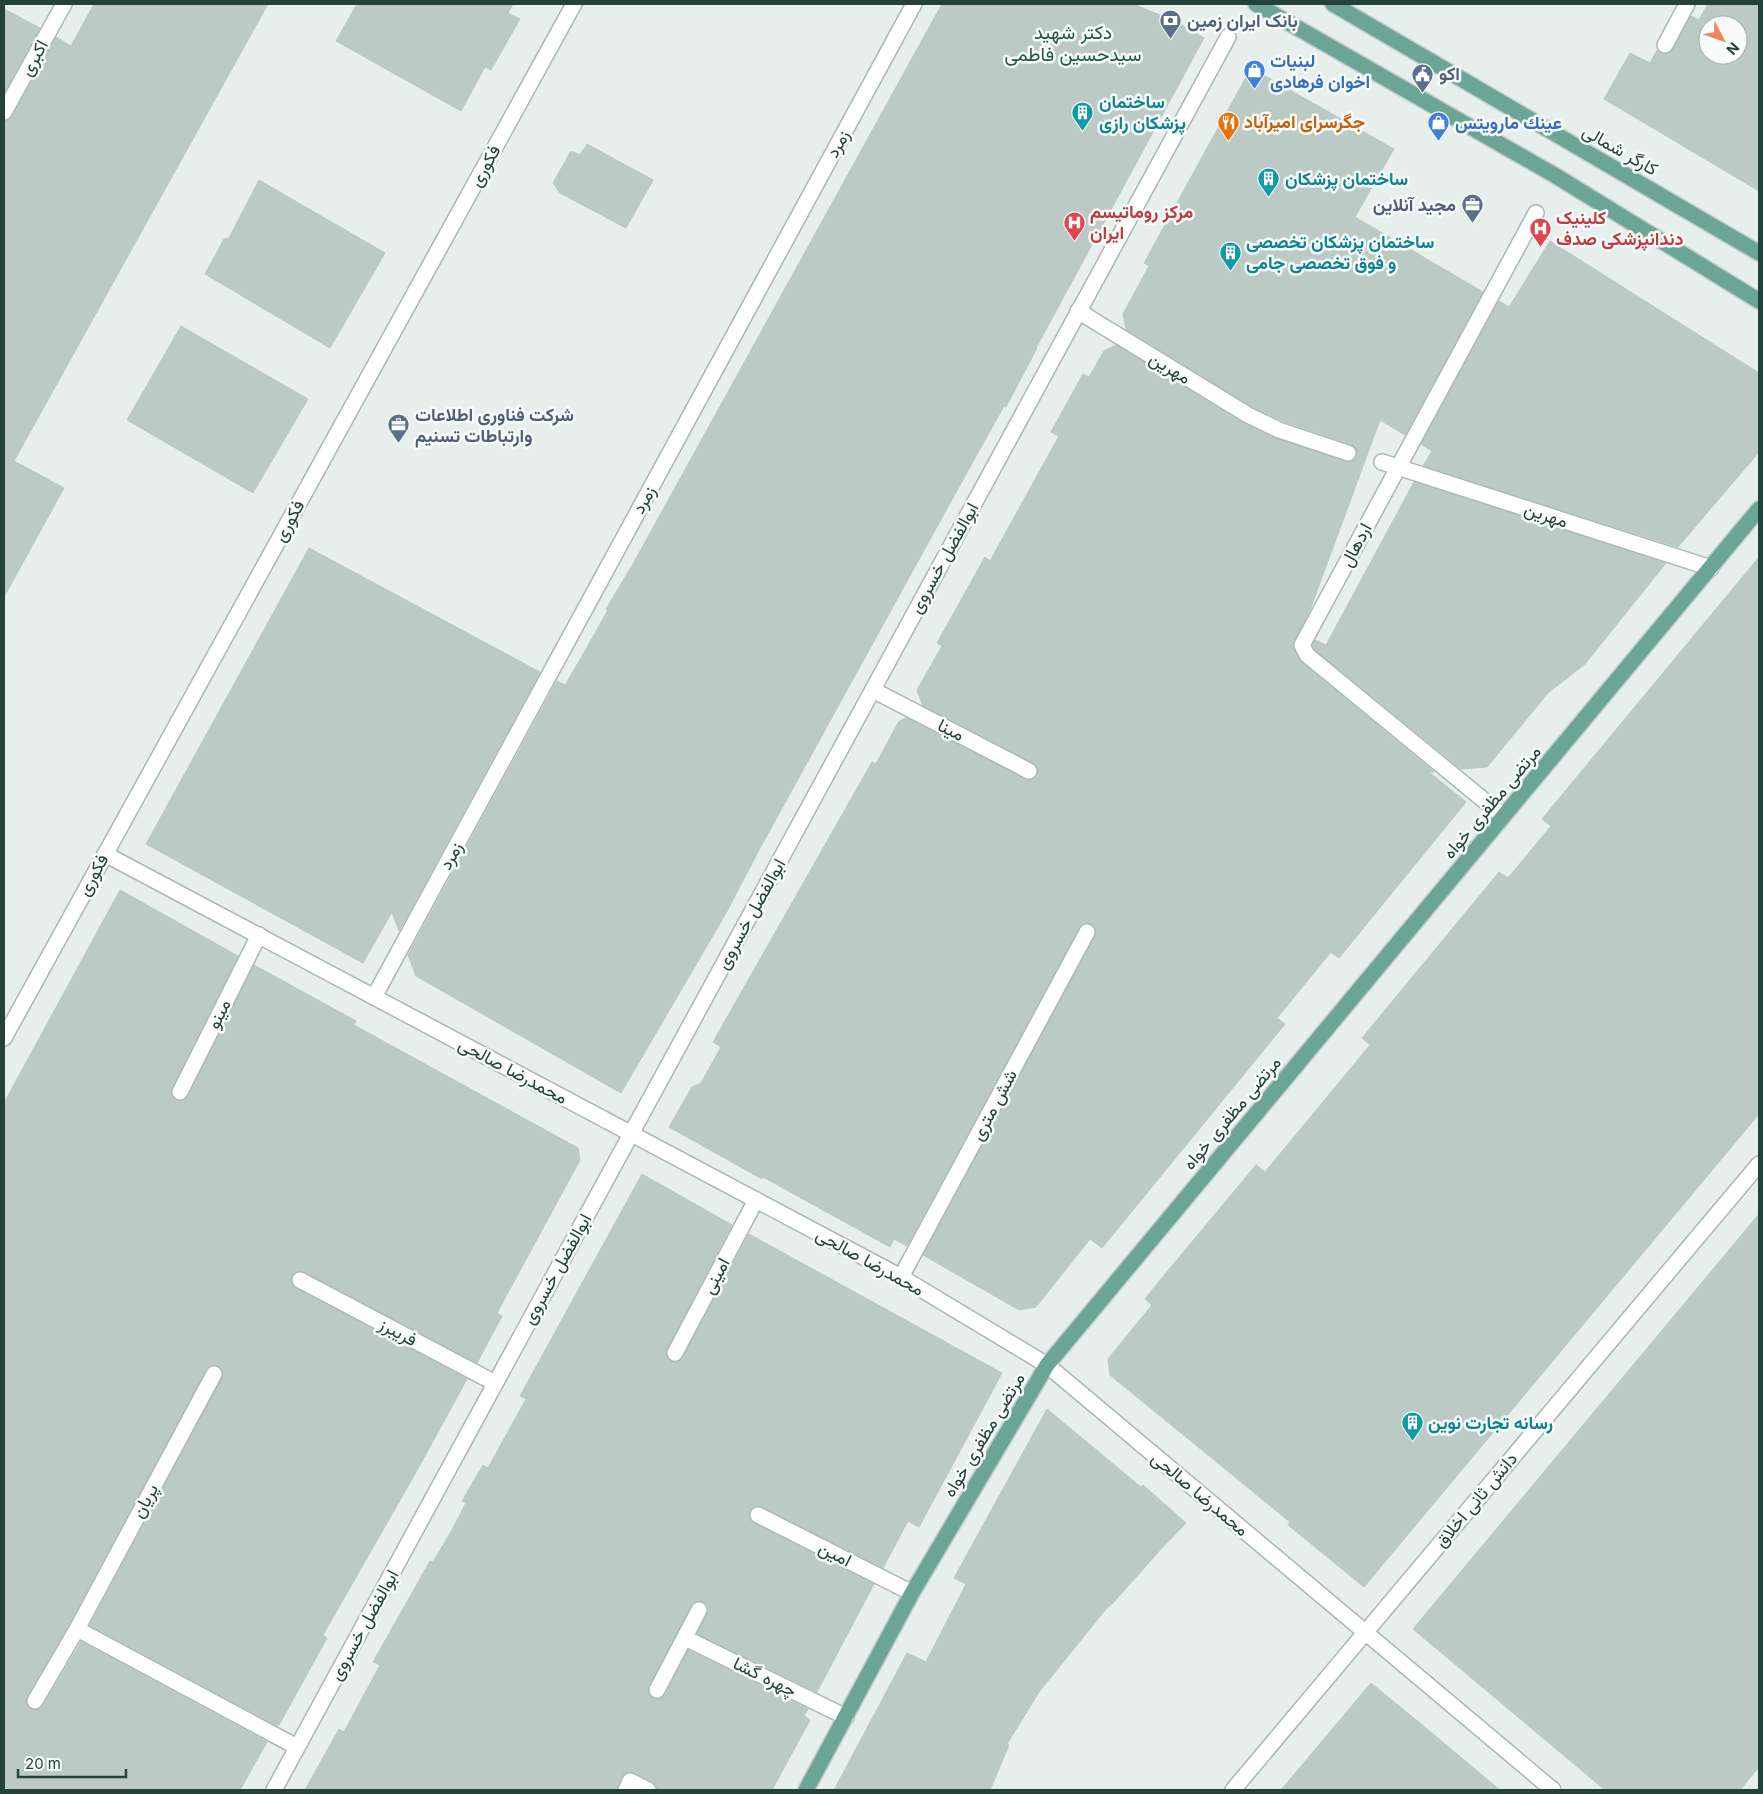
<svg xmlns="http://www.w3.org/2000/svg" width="1763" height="1794" font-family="Inter,Vazirmatn,sans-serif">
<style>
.building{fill:#bbcac4;stroke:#b8c9c2;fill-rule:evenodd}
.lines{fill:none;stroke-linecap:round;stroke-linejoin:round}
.minor-casing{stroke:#a8b8b2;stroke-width:18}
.major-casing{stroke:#c2cac8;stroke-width:18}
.minor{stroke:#fff;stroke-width:15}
.major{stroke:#6aa596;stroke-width:15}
.labels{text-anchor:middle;stroke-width:5;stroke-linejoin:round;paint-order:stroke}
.service-label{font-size:18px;font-weight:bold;fill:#4e5e75;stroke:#f7fbf9;text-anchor:start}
.street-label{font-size:18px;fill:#24423a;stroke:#f7fbf9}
.shop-label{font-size:18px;font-weight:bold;fill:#366cbe;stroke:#f7fbf9;text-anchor:start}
.culture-label{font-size:18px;font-weight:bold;fill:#0d838f;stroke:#f7fbf9;text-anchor:start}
.food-label{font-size:18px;font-weight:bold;fill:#c56008;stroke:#f7fbf9;text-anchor:start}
.health-label{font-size:18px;font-weight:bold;fill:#be3a42;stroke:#f7fbf9;text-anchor:start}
.neighbourhood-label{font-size:19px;fill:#1f5548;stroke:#f7fbf9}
</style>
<rect width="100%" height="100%" fill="#e6efeb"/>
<g class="building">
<path d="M94,4H268L14,461L64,488L4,597V121L8,120L12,117L56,37L71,46Z"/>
<path d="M357,4H513L508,13L520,19L491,70L485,67L461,111L336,41Z"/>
<path d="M942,4H1133L1177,22L1204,38L1036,348H1037L1006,407L1004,406L955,494L759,850L725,915L621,1093L416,976L408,955L557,681L565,685L581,658L608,610L606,609L633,564Z"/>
<path d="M1708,4H1759V191L1604,99L1630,53L1650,63L1657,50L1665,54L1670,53L1691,16L1699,20ZM1708,25H1738V55H1708Z"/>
<path d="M4,9L40,28L4,93Z"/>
<path d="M1251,68L1394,149L1355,217L1483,292L1405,435L1380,420L1310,610L1293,644L1301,662L1434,772H1429L1466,802L1339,958L1331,952L1277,1018L1285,1024L1102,1248L1090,1239L1036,1307L1019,1310L923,1255L1095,936V928L1091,924H1083L1079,928L907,1246L894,1239L890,1247L763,1177L762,1179L669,1127L692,1087L701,1083L721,1047L713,1042L872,762L876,764L899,721L907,718L1025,779L1030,780L1037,776L1038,770L1033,763L923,706L917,690L942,646L937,643L985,557L990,561L1059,436L1051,432L1083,374L1089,377L1104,351L1116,345L1243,423L1275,438L1345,462H1350L1357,456V451L1351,444L1283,421L1252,407L1126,329L1123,314L1149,266L1144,263Z"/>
<path d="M587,144L653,180L626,228L560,193L553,183L571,151L580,155Z"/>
<path d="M259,180L385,253L330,348L205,274L224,239L229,238Z"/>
<path d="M1550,241L1759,373V452L1678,547L1423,466L1432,451L1421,444L1499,301L1509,307Z"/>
<path d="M181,326L308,399L253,493L127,420Z"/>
<path d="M1414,482L1666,563L1585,664L1548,693L1487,767L1461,769L1314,649L1313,645L1315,640L1326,645Z"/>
<path d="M309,548L540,672L399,931L392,912L363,963L146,844Z"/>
<path d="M1759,557V1114L1364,1587L1288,1525L1290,1522L1110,1375L1108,1359L1152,1305L1145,1299L1161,1279L1256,1165L1265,1172L1370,1045L1362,1038L1499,872L1508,878L1551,826L1542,819Z"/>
<path d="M120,890L238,956L172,1088L171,1093L175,1100L181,1101L188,1096L254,965L356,1021L354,1025L578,1148L580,1160L497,1313L502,1316L477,1363L304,1272L299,1271L292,1275L291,1281L296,1288L467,1379L415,1474L323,1635L327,1638L279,1725H276L90,1625L222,1378V1370L214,1365L210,1366L206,1370L69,1624L27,1696L26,1701L30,1709L35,1710L43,1706L81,1642L267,1742L240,1790H4V1103Z"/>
<path d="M642,1174L732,1225L667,1349L666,1354L670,1361L676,1362L683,1357L749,1234L1002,1373L919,1527L908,1521L883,1568L762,1507L757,1506L750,1510L749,1516L754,1523L874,1584L817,1692L697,1634L707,1614L708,1609L707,1605L699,1601L694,1602L691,1606L649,1686V1695L657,1699L665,1695L688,1650L808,1709L804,1716L810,1720L772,1790H657L656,1785L653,1782L630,1772L625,1773L622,1777L617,1790H305L339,1729L344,1732L380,1665L373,1662L430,1561L433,1562L452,1530L466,1503L462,1501L483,1465L488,1468L526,1399L520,1396Z"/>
<path d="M1759,1214V1767L1740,1790H1605L1413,1629Z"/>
<path d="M1047,1409L1141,1487L1143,1485L1186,1523L1161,1549L1113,1603L1106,1609L1039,1692L1007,1744L1009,1745L990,1790H834L907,1653L926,1662L966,1584L954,1578Z"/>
<path d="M1371,1683L1421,1724L1500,1790H1281Z"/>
</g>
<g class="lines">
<defs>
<g id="minor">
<path d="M1665,45L1687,4"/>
<path d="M4,112L64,4"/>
<path d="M1078,311L1248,415L1279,430L1348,453"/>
<path d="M1382,462L1711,568"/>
<path d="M873,690L1029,771"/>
<path d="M1503,816L1307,655L1302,645L1536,213"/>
<path d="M105,854L901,1277L1047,1365L1553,1790"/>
<path d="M374,997L914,4"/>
<path d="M4,1038L574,4"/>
<path d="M180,1092L259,935"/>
<path d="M901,1277L1087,932"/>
<path d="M300,1280L495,1383"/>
<path d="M675,1353L756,1200"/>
<path d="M758,1515L912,1593"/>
<path d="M77,1629L297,1747"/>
<path d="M685,1638L846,1717"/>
<path d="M657,1690L699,1610"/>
<path d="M35,1701L77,1629L214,1374"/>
<path d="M274,1790L1228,37"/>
<path d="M626,1790L630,1781L648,1790"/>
<path d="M1233,1790L1759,1164"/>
</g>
<g id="major">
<path d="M1256,4L1556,176L1759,301"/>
<path d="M1333,4L1759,253"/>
<path d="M806,1790L912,1593L1047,1365L1759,509"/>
</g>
</defs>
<use href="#minor" class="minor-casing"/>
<use href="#major" class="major-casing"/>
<use href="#minor" class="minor"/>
<use href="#major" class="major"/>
</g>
<defs>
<symbol id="bank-pin" viewBox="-11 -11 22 30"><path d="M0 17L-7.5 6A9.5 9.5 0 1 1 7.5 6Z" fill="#5c6f8a" stroke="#f7fbf9"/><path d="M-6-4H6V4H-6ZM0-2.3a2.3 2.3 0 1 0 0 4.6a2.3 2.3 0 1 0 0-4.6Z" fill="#fff"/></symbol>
<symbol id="shop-pin" viewBox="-11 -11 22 30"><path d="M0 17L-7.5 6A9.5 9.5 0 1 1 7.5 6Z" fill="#3f7fe0" stroke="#f7fbf9"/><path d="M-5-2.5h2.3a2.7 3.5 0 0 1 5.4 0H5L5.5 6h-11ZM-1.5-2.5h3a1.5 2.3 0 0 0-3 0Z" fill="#fff"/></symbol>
<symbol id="civic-pin" viewBox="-11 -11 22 30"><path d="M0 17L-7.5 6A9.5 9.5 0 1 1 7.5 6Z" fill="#5c6f8a" stroke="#f7fbf9"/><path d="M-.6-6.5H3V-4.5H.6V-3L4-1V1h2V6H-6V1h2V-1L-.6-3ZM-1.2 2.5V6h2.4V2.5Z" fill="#fff"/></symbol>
<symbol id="building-pin" viewBox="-11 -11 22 30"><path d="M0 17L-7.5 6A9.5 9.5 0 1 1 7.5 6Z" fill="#0f9aa8" stroke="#f7fbf9"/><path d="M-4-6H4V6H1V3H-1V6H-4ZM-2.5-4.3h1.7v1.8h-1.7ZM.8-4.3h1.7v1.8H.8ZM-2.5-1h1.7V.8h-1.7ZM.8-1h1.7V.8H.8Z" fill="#fff"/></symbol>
<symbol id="restaurant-pin" viewBox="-11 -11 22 30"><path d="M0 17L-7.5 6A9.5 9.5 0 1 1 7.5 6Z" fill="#e8710a" stroke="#f7fbf9"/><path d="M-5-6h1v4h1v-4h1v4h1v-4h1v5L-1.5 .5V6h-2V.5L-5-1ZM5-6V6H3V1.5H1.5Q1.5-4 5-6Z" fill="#fff"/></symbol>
<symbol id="office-pin" viewBox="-11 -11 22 30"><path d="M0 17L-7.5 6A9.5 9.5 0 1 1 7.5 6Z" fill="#5c6f8a" stroke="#f7fbf9"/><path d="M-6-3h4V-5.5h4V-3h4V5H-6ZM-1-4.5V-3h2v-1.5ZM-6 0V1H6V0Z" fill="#fff"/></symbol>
<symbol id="hospital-pin" viewBox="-11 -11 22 30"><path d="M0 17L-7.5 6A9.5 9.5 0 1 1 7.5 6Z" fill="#e0444e" stroke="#f7fbf9"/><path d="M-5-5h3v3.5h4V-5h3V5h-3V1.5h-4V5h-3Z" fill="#fff"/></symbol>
</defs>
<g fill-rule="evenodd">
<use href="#bank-pin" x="1158" y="8" width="25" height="34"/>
<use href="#shop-pin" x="1242" y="58" width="25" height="34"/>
<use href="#civic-pin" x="1410" y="62" width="25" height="34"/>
<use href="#building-pin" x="1070" y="100" width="25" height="34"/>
<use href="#restaurant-pin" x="1216" y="110" width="25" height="34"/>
<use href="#shop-pin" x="1426" y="110" width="25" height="34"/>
<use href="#building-pin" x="1256" y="166" width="25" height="34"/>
<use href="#office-pin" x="1460" y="192" width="25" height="34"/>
<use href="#hospital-pin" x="1062" y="210" width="25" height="34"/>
<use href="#hospital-pin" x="1528" y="216" width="25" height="34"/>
<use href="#building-pin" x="1218" y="240" width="25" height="34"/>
<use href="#office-pin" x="386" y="412" width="25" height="34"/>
<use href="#building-pin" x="1400" y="1410" width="25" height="34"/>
</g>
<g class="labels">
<g class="service-label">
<text x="1187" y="27">بانک ایران زمین</text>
<text x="1439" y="80">اکو</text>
<text x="1456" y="211" text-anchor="end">مجید آنلاین</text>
<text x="415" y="421">شرکت فناوری اطلاعات<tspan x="415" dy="21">وارتباطات تسنیم</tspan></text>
</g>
<g class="street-label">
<text transform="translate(34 58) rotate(-61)" y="6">اکبری</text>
<text transform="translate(838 144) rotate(-61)" y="6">زمرد</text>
<text transform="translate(1620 150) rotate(30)" y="6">کارگر شمالی</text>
<text transform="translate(485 166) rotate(-61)" y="6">فکوری</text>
<text transform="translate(1170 368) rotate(31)" y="6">مهرین</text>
<text transform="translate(644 500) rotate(-61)" y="6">زمرد</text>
<text transform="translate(1546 515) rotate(18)" y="6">مهرین</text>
<text transform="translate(289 521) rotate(-61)" y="6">فکوری</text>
<text transform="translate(1356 545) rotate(-62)" y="6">اردهال</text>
<text transform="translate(944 558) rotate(-61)" y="6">ابوالفضل خسروی</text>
<text transform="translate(951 730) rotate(27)" y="6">مینا</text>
<text transform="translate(1492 802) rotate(-50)" y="6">مرتضی مظفری خواه</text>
<text transform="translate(451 856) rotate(-61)" y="6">زمرد</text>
<text transform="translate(93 875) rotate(-61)" y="6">فکوری</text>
<text transform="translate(751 914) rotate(-61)" y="6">ابوالفضل خسروی</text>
<text transform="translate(219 1014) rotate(-63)" y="6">مینو</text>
<text transform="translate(513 1071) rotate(28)" y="6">محمدرضا صالحی</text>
<text transform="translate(994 1105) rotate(-62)" y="6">شش متری</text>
<text transform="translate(1232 1113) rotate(-50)" y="6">مرتضی مظفری خواه</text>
<text transform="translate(870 1262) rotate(29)" y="6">محمدرضا صالحی</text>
<text transform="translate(557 1269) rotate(-61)" y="6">ابوالفضل خسروی</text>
<text transform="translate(716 1276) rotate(-62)" y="6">امینی</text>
<text transform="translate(398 1332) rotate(28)" y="6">فریبرز</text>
<text transform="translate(984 1435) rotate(-59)" y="6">مرتضی مظفری خواه</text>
<text transform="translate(1200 1494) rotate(40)" y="6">محمدرضا صالحی</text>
<text transform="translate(1476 1500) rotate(-50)" y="6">دانش ثانی اخلاق</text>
<text transform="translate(145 1501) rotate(-62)" y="6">پریان</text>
<text transform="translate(835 1554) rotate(27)" y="6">امین</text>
<text transform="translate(364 1625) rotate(-61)" y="6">ابوالفضل خسروی</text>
<text transform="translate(765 1677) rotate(26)" y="6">چهره گشا</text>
</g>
<g class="shop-label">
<text x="1270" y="67">لبنیات<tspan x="1270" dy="21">اخوان فرهادی</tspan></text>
<text x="1455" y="129">عينك مارويتس</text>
</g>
<g class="culture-label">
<text x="1099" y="108">ساختمان<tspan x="1099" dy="21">پزشکان رازی</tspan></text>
<text x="1285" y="185">ساختمان پزشکان</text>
<text x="1246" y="248">ساختمان پزشکان تخصصی<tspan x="1246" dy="21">و فوق تخصصی جامی</tspan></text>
<text x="1428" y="1429">رسانه تجارت نوین</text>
</g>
<g class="food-label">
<text x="1244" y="128">جگرسرای امیرآباد</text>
</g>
<g class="health-label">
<text x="1090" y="218">مرکز روماتیسم<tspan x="1090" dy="21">ایران</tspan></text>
<text x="1556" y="224">کلینیک<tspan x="1556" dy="21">دندانپزشکی صدف</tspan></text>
</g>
<g class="neighbourhood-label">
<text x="1073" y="39">دکتر شهید<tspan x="1073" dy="22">سیدحسین فاطمی</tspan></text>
</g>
</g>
<rect width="1763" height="1794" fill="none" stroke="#24423a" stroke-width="10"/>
<g transform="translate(1723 40) rotate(131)"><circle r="24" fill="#f7fbf9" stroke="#a3b1ad"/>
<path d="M0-4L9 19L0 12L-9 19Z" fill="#f4845f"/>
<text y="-8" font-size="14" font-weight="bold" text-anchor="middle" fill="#24423a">N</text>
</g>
<path d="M18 1769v8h108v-8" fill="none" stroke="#24423a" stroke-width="2.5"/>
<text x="25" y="1769" font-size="15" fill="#24423a" stroke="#f7fbf9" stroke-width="4" paint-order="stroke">20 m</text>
</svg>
